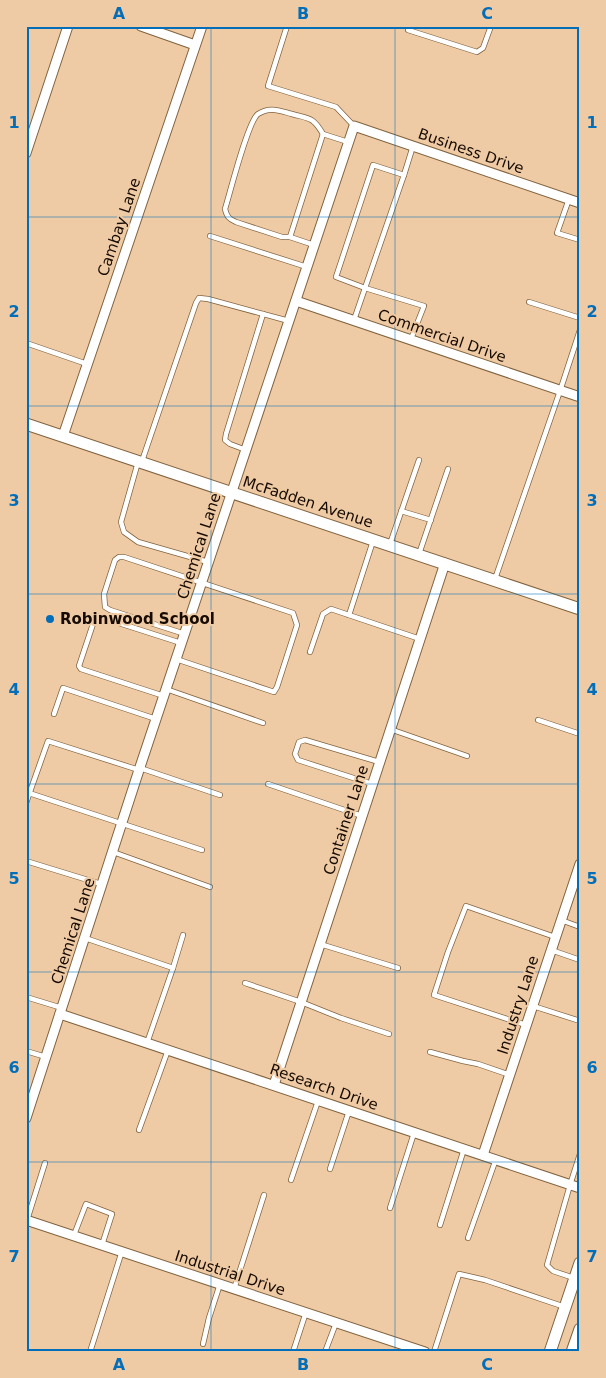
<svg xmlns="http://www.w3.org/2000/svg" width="606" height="1378" font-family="'DejaVu Sans',sans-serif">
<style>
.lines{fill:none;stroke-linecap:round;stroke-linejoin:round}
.service-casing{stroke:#82633f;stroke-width:6}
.minor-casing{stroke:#82633f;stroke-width:11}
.tertiary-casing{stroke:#82633f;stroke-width:13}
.service{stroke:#fff;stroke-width:4.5}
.minor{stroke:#fff;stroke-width:9}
.tertiary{stroke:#fff;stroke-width:11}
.grid{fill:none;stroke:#026eb9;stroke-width:1;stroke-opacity:0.55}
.poi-dot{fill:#026eb9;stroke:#efcba5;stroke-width:2}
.labels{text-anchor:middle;stroke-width:4;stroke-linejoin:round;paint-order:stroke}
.street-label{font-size:15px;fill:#160a01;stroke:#efcba5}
.poi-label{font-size:15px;font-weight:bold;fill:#160a01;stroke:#efcba5;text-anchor:start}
.neatline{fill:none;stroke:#026eb9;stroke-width:2}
.grid-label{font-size:16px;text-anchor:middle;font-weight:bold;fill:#026eb9}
</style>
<rect width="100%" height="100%" fill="#efcba5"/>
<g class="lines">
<defs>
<g id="service">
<path d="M287,26L268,86L336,107L354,126"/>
<path d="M408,30L477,52L483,48L491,26"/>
<path d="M373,165L404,175L365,288L336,277Z"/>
<path d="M404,175L413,146"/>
<path d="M569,199L557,233L580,240"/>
<path d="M210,236L307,267"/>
<path d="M290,237H282L236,222C229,219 227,217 225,209C230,193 248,121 258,114C270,106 280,111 292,114C310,119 313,117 323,134"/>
<path d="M314,245L290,237L323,134L348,142"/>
<path d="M529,302L580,318"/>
<path d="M354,320L365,288L424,306L411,339"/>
<path d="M26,343L87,364"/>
<path d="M246,450L230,444L225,440L226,434L263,314"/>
<path d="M142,461L196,303L199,298L208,299L289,321"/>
<path d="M138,462L121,522L124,532L138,542L208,562"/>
<path d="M401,511L431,520"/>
<path d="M390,544L419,460"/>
<path d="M419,554L448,469"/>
<path d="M495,579L560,391L580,330"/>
<path d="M349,615L373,541"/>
<path d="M310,652L323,614L331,609L420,639"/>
<path d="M176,659L274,692L277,687L297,625L293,613L124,557H119L115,560L104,594L105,607L110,610L185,634"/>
<path d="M166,689L263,723"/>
<path d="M164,696L81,669L79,666L95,618L97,616L181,643"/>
<path d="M54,714L63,688L156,719"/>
<path d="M538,720L580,734"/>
<path d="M390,729L467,756"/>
<path d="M140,768L220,795"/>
<path d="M268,784L362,816"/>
<path d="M372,784L298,760L295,754L299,742L305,740L379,762"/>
<path d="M29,793L202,850"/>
<path d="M26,803L48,741L139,770"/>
<path d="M113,852L210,887"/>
<path d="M26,861L101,884"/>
<path d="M561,920L580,927"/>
<path d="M85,938L173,968L147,1043"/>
<path d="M320,944L398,968"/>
<path d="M551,950L580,960"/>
<path d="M173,968L183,935"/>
<path d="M245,983L301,1002L341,1018L389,1034"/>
<path d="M26,997L62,1008"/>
<path d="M533,1006L580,1021"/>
<path d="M526,1025L434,995L448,952L466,906L555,937"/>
<path d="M26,1051L46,1057"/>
<path d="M430,1052L463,1061L478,1064L510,1075"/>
<path d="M139,1130L168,1050"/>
<path d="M330,1169L349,1111"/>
<path d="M291,1180L318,1101"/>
<path d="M390,1208L414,1133"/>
<path d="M27,1220L45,1163"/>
<path d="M440,1225L464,1149"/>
<path d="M74,1235L86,1204L112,1214L102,1245"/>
<path d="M468,1238L496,1159"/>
<path d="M574,1278L553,1271L547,1265L570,1185L580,1154"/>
<path d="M234,1289L264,1195"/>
<path d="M203,1344L209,1318L220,1284"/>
<path d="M90,1352L122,1251"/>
<path d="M293,1352L306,1312"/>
<path d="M325,1352L336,1323"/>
<path d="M434,1352L459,1274L485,1280L565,1307"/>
</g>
<g id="minor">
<path d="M141,26L195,45"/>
<path d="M26,153L68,26"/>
<path d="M296,301L580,397"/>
<path d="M63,436L202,26"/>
<path d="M60,1014L580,1188"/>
<path d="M274,1085L445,563"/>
<path d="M26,1118L139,770L354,126L580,203"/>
<path d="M483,1155L580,864"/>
<path d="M26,1220L425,1352"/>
</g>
<g id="tertiary">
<path d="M26,424L580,609"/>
<path d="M550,1352L580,1263"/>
<path d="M572,1352L580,1329"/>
</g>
</defs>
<use href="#service" class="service-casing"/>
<use href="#minor" class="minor-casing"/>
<use href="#tertiary" class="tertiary-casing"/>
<use href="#service" class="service"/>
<use href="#minor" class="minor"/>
<use href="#tertiary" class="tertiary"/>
</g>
<path class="grid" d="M211,26V1352M395,26V1352M26,217H580M26,406H580M26,594H580M26,784H580M26,972H580M26,1162H580"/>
<circle class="poi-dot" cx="50" cy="619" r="5"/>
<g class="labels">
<g class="street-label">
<text transform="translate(471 151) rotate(19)" y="5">Business Drive</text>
<text transform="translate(119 227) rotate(-71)" y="5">Cambay Lane</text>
<text transform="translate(442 336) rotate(19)" y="5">Commercial Drive</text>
<text transform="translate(308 502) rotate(18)" y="5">McFadden Avenue</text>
<text transform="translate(199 546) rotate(-72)" y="5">Chemical Lane</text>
<text transform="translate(346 820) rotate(-72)" y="5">Container Lane</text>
<text transform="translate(73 931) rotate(-72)" y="5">Chemical Lane</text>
<text transform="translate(518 1005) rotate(-72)" y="5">Industry Lane</text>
<text transform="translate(324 1087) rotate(19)" y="5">Research Drive</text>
<text transform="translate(230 1273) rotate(18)" y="5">Industrial Drive</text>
</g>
<g class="poi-label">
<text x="60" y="624">Robinwood School</text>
</g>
</g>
<rect width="606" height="1378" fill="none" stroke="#efcba5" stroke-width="55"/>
<rect x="28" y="28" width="550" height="1322" class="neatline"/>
<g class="grid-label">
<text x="119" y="19">A</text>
<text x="303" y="19">B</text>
<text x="487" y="19">C</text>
<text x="14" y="128">1</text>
<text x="592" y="128">1</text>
<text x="14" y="317">2</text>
<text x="592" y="317">2</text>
<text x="14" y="506">3</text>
<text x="592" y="506">3</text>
<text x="14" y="695">4</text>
<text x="592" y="695">4</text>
<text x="14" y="884">5</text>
<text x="592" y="884">5</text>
<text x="14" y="1073">6</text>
<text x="592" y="1073">6</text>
<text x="14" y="1262">7</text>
<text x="592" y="1262">7</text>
<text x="119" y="1370">A</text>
<text x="303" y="1370">B</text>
<text x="487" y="1370">C</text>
</g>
</svg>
